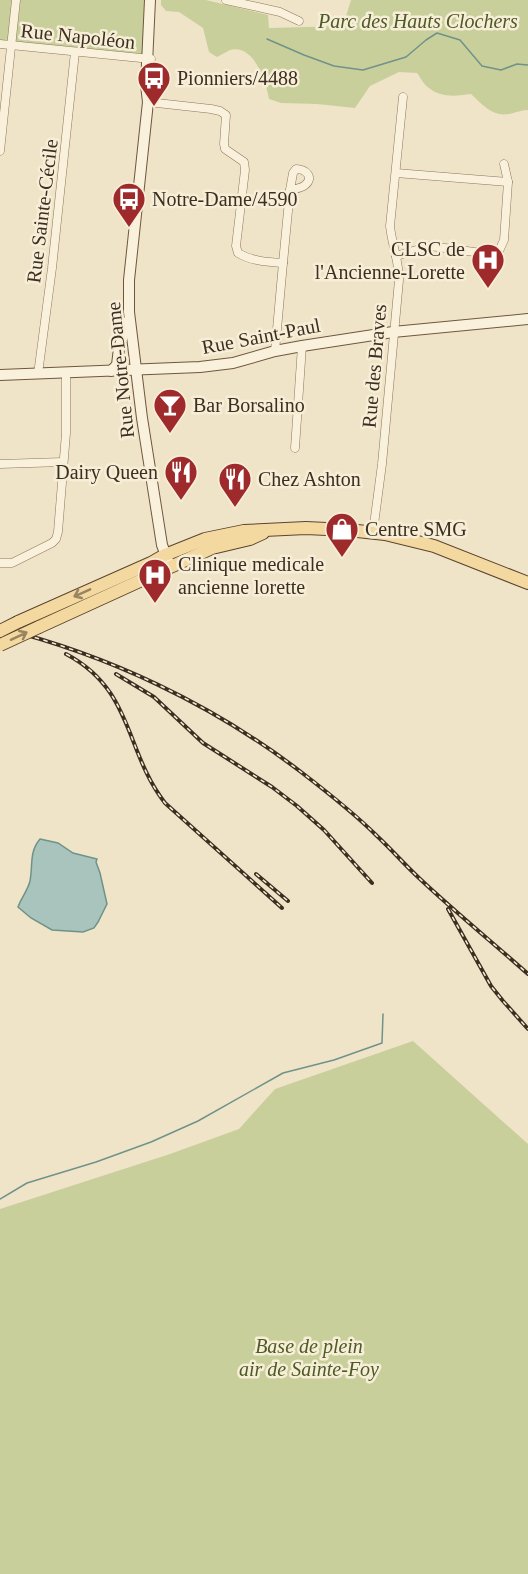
<svg xmlns="http://www.w3.org/2000/svg" width="528" height="1574" font-family="Georgia,serif">
<style>
.green{fill:#c9cf9b}
.water{fill:#a9c4bc;stroke:#6f938a;stroke-width:1.5}
.lines{fill:none;stroke-linecap:round;stroke-linejoin:round}
.stream{stroke:#6f938a;stroke-width:1.5}
.street-casing{stroke:#8d765c;stroke-width:9}
.secondary-casing{stroke:#6f573f;stroke-width:12}
.primary-casing{stroke:#5b4430;stroke-width:14}
.street{stroke:#faf1dc;stroke-width:8}
.secondary{stroke:#faf1dc;stroke-width:10}
.primary{stroke:#f3d9a0;stroke-width:12}
.rail-casing{stroke:#3d2e20;stroke-width:4}
.rail{stroke:#f7eed8;stroke-width:1.5;stroke-dasharray:4.5;stroke-linecap:butt}
.primary-bridge-casing{stroke:#5b4430;stroke-width:14;stroke-linecap:butt}
.primary-bridge{stroke:#f3d9a0;stroke-width:12}
.oneway{stroke:#988460}
.labels{text-anchor:middle;stroke-width:5;stroke-linejoin:round;paint-order:stroke}
.park-label{font-size:20px;font-style:italic;fill:#4d5a26;stroke:#f7eed8}
.street-label{font-size:20px;fill:#3d2e20;stroke:#f7eed8}
.poi-label{font-size:20px;fill:#3d2e20;stroke:#f7eed8;text-anchor:start}
</style>
<rect width="100%" height="100%" fill="#f0e4c8"/>
<g class="green">
<path d="M0,0H150L145,54L0,40Z"/>
<path d="M161,0H206L268,15L269,28L343,26L351,0H528V110C521,110 515,113 509,114C492,117 482,104 471,94C457,96 441,98 429,88C424,85 420,77 417,73L399,72L370,86L355,108L317,104L281,103L269,99C266,81 254,44 230,50C226,52 221,55 217,57L209,52L203,28L179,12L166,11L161,5Z"/>
<path d="M413,1041L528,1144V1574H0V1209L170,1154L239,1129L275,1089Z"/>
</g>
<path class="water" d="M40,839L58,843L73,853L97,859L96,862L100,873L107,904L98,922L94,928L83,932L52,930L31,918L18,907C21,898 28,890 30,881C33,865 29,852 40,839Z"/>
<g class="lines">
<g class="stream">
<path d="M267,39L304,55L334,66L363,70L406,57L426,40L437,33L460,40L482,66L501,70L517,64L528,65"/>
<path d="M0,1199L27,1183L96,1162L151,1142L198,1121L283,1073L334,1060L382,1043L383,1014"/>
</g>
<defs>
<g id="street">
<path d="M226,0L280,12L299,21"/>
<path d="M0,44L151,59"/>
<path d="M148,102L211,109L220,111L226,115L224,144L225,149L244,162L245,170L236,246L238,253C251,261 267,262 283,263L275,351"/>
<path d="M0,151L16,0"/>
<path d="M296,169C305,169 315,177 305,185C302,188 295,189 290,190L293,173Z"/>
<path d="M396,173L508,182"/>
<path d="M396,256L430,246L489,254L499,251L504,240L508,182L504,164"/>
<path d="M283,263L290,190"/>
<path d="M38,374L52,268L75,52"/>
<path d="M295,448L302,346"/>
<path d="M0,464L63,462"/>
<path d="M373,532L382,464L399,280C399,261 392,245 390,226L403,97"/>
<path d="M0,563H12L52,543L56,539L58,532L66,433V373"/>
</g>
<g id="secondary">
<path d="M150,0L146,85L148,102L129,280V312L142,418L162,545L170,566"/>
<path d="M111,371L117,365L119,348L128,321"/>
<path d="M0,375L200,367L233,363L275,351L302,346L393,332L528,319"/>
</g>
<g id="primary">
<path d="M18,622L151,563L165,555L205,539L244,531L306,528L348,530L385,534L434,546L528,583"/>
<path d="M39,627L212,548L250,539L263,533"/>
</g>
</defs>
<use href="#street" class="street-casing"/>
<use href="#secondary" class="secondary-casing"/>
<use href="#primary" class="primary-casing"/>
<use href="#street" class="street"/>
<use href="#secondary" class="secondary"/>
<use href="#primary" class="primary"/>
<defs>
<g id="rail">
<path d="M0,628C108,655 212,704 301,772C327,792 354,813 377,836C392,850 405,865 419,878C454,911 492,942 528,974"/>
<path d="M66,654C134,690 124,750 165,803L282,908"/>
<path d="M116,674L154,697L203,743L272,787L297,806L324,830L372,883"/>
<path d="M256,874L288,901"/>
<path d="M448,909L491,986L503,1001L528,1029"/>
</g>
</defs>
<use href="#rail" class="rail-casing"/>
<use href="#rail" class="rail"/>
<defs>
<g id="primary-bridge">
<path d="M0,631L18,622"/>
<path d="M0,645L39,627"/>
</g>
</defs>
<use href="#primary-bridge" class="primary-bridge-casing"/>
<use href="#primary-bridge" class="primary-bridge"/>
</g>
<defs><path id="oneway-shaft" d="M-6 0H5M1.5-3L5.5 0L1.5 3" fill="none" stroke-width="1.6" stroke-linecap="round" stroke-linejoin="round" transform="scale(1.5)"/></defs>
<g class="oneway">
<use href="#oneway-shaft" transform="translate(82 593) rotate(156)"/>
<use href="#oneway-shaft" transform="translate(19 636) rotate(-25)"/>
</g>
<defs>
<symbol id="bus-pin" viewBox="-11 -11 22 30"><path d="M0 17L-7.5 6A9.5 9.5 0 1 1 7.5 6Z" fill="#9e2a2b" stroke="#f7eed8"/><path d="M-5-6H5V4H4V6H2V4H-2V6H-4V4H-5ZM-3.5-4V0h7V-4ZM-3.5 1.2v1.5H-2V1.2ZM2 1.2v1.5H3.5V1.2Z" fill="#fff"/></symbol>
<symbol id="hospital-pin" viewBox="-11 -11 22 30"><path d="M0 17L-7.5 6A9.5 9.5 0 1 1 7.5 6Z" fill="#9e2a2b" stroke="#f7eed8"/><path d="M-5-5h3v3.5h4V-5h3V5h-3V1.5h-4V5h-3Z" fill="#fff"/></symbol>
<symbol id="bar-pin" viewBox="-11 -11 22 30"><path d="M0 17L-7.5 6A9.5 9.5 0 1 1 7.5 6Z" fill="#9e2a2b" stroke="#f7eed8"/><path d="M-6-5H6L.8 .8V4.5H3.5V6h-7V4.5H-.8V.8Z" fill="#fff"/></symbol>
<symbol id="restaurant-pin" viewBox="-11 -11 22 30"><path d="M0 17L-7.5 6A9.5 9.5 0 1 1 7.5 6Z" fill="#9e2a2b" stroke="#f7eed8"/><path d="M-5-6h1v4h1v-4h1v4h1v-4h1v5L-1.5 .5V6h-2V.5L-5-1ZM5-6V6H3V1.5H1.5Q1.5-4 5-6Z" fill="#fff"/></symbol>
<symbol id="shop-pin" viewBox="-11 -11 22 30"><path d="M0 17L-7.5 6A9.5 9.5 0 1 1 7.5 6Z" fill="#9e2a2b" stroke="#f7eed8"/><path d="M-5-2.5h2.3a2.7 3.5 0 0 1 5.4 0H5L5.5 6h-11ZM-1.5-2.5h3a1.5 2.3 0 0 0-3 0Z" fill="#fff"/></symbol>
</defs>
<g fill-rule="evenodd">
<use href="#bus-pin" x="135" y="59" width="38" height="52"/>
<use href="#bus-pin" x="110" y="180" width="38" height="52"/>
<use href="#hospital-pin" x="469" y="241" width="38" height="52"/>
<use href="#bar-pin" x="151" y="386" width="38" height="52"/>
<use href="#restaurant-pin" x="162" y="453" width="38" height="52"/>
<use href="#restaurant-pin" x="216" y="460" width="38" height="52"/>
<use href="#shop-pin" x="323" y="510" width="38" height="52"/>
<use href="#hospital-pin" x="136" y="556" width="38" height="52"/>
</g>
<g class="labels">
<g class="park-label">
<text x="418" y="28">Parc des Hauts Clochers</text>
<text x="309" y="1353">Base de plein<tspan x="309" dy="23">air de Sainte-Foy</tspan></text>
</g>
<g class="street-label">
<text transform="translate(78 36) rotate(6)" y="7">Rue Napoléon</text>
<text transform="translate(42 211) rotate(-83)" y="7">Rue Sainte-Cécile</text>
<text transform="translate(261 336) rotate(-11)" y="7">Rue Saint-Paul</text>
<text transform="translate(374 366) rotate(-85)" y="7">Rue des Braves</text>
<text transform="translate(120 370) rotate(-96)" y="7">Rue Notre-Dame</text>
</g>
<g class="poi-label">
<text x="177" y="85">Pionniers/4488</text>
<text x="152" y="206">Notre-Dame/4590</text>
<text x="465" y="256" text-anchor="end">CLSC de<tspan x="465" dy="23">l'Ancienne-Lorette</tspan></text>
<text x="193" y="412">Bar Borsalino</text>
<text x="158" y="479" text-anchor="end">Dairy Queen</text>
<text x="258" y="486">Chez Ashton</text>
<text x="365" y="536">Centre SMG</text>
<text x="178" y="571">Clinique medicale<tspan x="178" dy="23">ancienne lorette</tspan></text>
</g>
</g>
</svg>
